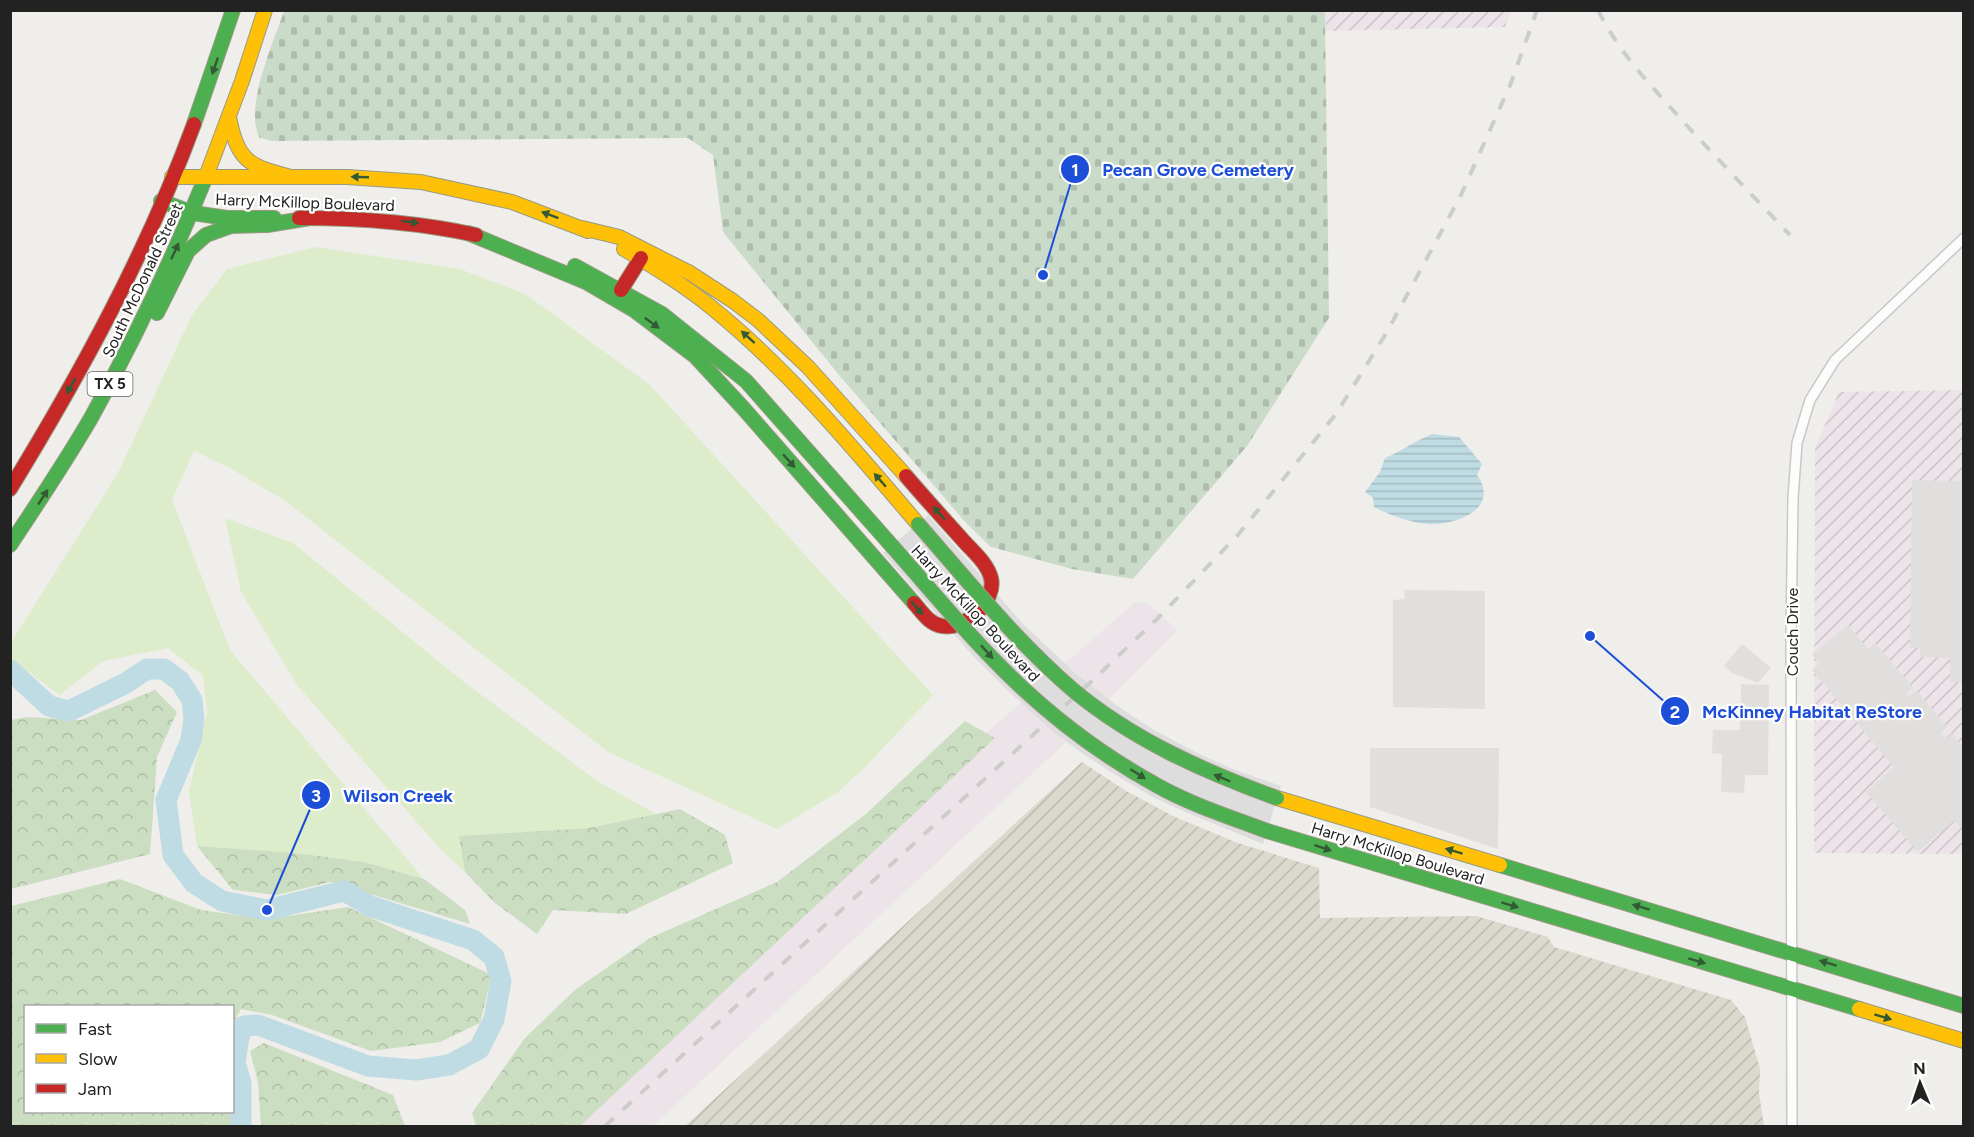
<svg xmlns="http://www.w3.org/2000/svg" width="1974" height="1137" font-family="Figtree,sans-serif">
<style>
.industrial{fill:url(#industrial-furrows)}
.railway{fill:#ede4e9}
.construction{fill:url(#construction-furrows)}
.grass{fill:#ddeccb}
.forest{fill:url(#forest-crowns)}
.cemetery{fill:url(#cemetery-stones)}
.parking{fill:#e0dfde}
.water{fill:url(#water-rules)}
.pier{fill:#dedddd}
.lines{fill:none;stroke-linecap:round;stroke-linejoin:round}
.river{stroke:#bfdbe3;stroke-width:21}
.street-casing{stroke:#c9c8c7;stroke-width:12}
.fast-casing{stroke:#999a82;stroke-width:16}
.slow-casing{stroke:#999a82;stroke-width:16}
.jam-casing{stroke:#999a82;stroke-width:16}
.street{stroke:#fdfcfc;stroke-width:9}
.fast{stroke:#4caf50;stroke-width:14}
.slow{stroke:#ffc107;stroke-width:14}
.jam{stroke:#c62828;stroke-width:14}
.rail{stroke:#ccc;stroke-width:4;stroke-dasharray:12 12;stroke-linecap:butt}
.fast-bridge-casing{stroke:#999a82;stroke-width:16;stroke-linecap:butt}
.fast-bridge{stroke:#4caf50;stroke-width:14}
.oneway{fill:#335a34}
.labels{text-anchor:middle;stroke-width:4.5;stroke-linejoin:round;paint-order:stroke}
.shield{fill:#fff;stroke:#646464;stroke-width:1.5}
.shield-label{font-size:15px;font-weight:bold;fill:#222}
.street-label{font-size:16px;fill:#222;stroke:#fff}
.leader{fill:none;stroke:#1d4ed8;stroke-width:2}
.callout-dot{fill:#1d4ed8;stroke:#fff;stroke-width:2}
.mark-label{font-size:18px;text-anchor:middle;font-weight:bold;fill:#fff}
.callout-label{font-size:18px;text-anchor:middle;font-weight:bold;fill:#1d4ed8;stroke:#fff;stroke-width:4.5;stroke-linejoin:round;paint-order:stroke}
</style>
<defs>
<pattern id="industrial-furrows" width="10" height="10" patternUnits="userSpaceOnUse" patternTransform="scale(1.5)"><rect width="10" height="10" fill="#ede4e9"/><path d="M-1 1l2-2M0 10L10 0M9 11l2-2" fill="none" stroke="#cbc3c8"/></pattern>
<pattern id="construction-furrows" width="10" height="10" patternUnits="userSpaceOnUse" patternTransform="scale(1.5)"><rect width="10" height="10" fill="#d9d9cd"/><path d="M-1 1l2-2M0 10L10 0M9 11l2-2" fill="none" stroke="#babab0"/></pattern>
<pattern id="forest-crowns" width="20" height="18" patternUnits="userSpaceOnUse" patternTransform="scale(1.5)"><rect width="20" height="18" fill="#cbdec1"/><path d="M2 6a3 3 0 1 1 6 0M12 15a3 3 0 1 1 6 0" fill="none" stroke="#aebea6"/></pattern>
<pattern id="cemetery-stones" width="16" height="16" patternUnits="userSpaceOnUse" patternTransform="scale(1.5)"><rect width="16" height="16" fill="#cadbca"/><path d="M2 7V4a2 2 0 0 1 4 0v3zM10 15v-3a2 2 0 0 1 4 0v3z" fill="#adbcad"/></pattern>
<pattern id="water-rules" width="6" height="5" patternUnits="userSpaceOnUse" patternTransform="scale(1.5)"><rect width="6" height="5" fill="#bfdbe3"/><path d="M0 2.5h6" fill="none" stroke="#a4bcc2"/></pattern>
</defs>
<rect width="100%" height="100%" fill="#f0eeeb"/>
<g class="industrial">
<path d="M1325,11H1511L1505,27L1326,31Z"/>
<path d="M1963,390V854L1814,853L1815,448L1839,392Z"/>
</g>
<path class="railway" d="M1135,602L1148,604L1178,630L1062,746L653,1126H550L917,794Z"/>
<path class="construction" d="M1082,762L1126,791L1175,817L1238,843L1319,868L1320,918L1476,916L1548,937L1554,947L1731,1000L1745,1017L1760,1069L1759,1093L1764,1126H685Z"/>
<g class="grass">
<path d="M316,247L460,269L525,294L650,385L933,695L866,766L838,792L777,829L608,752L284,500L228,467L194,451L172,500L230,650L424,879L364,862L296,853L197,846L189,792L207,713L203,676L168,648L103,661L60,695L11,659L10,644L118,473L192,315L227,269Z"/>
<path d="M225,518L293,543L464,682L597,781L656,814L589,828L459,836L465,872L441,850L297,685L241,592Z"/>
</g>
<g class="forest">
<path d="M155,690L177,712L157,757L150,854L11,889V720L27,717L81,720Z"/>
<path d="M965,721L995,738L580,1126H476L472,1113L525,1038L576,989L650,938L777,882L866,814Z"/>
<path d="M680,809L725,835L733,863L626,914L553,910L537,934L495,903L465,872L459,836L589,828Z"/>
<path d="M197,846L296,853L364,862L424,879L465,910L470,924L330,882L277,895L233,890Z"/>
<path d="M120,879L201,910L268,919L348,907L492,975L480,1023L440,1042L371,1051L272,1015L241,1009L233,1024L232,1006H26V1112H231L232,1126H11V906Z"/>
<path d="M264,1043L393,1095L405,1126H261L258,1082L250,1051Z"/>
</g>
<path class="cemetery" d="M284,11H1325L1329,318L1247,446L1133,579L1072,569L991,547L967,524L839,375L723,232L713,155L688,138L273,141L260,138C243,109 274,41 284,11Z"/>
<g class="parking">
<path d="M1912,480L1963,481V682H1950V658L1920,657V648H1910Z"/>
<path d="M1405,590L1485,591V709L1393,707V600L1404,599Z"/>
<path d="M1848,625L1868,649L1875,643L1913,687L1906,694L1909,697L1916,690L1947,727L1940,733L1945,739L1952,733L1963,747V826L1961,828L1954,821L1917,852L1866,792L1894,767L1812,670L1820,663L1812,654Z"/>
<path d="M1742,644L1771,668L1758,683L1732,673L1724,666Z"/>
<path d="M1741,684L1769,685L1768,775H1745L1744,793L1721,792L1722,754L1712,753L1713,730H1740Z"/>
<path d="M1370,748H1499L1498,849L1370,807Z"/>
</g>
<path class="water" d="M1432,434L1459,437L1482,464L1477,475C1503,512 1447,529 1419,523C1404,520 1388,514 1374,507L1373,498L1365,492L1380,472L1385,458C1402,451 1415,441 1432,434Z"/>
<path class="pier" d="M928,515L1023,624L1075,673L1116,705L1154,730L1197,753L1235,770L1281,786L1263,844L1183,811L1151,796L1119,777L1083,754L1051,730L1002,685L974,657L883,553Z"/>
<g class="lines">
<path class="river" d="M10,670L49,706L69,711L126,683L147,669H164L180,681L192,700L194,719L191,740L166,800L173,855L194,883L222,901L267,910L344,891L370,906L473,940L494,957L501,981L494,1019L479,1049L449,1065L416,1070L368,1066L258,1025L244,1026L239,1037L235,1063L241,1083V1126"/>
<defs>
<path id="street" d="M1792,1126L1791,634L1793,498L1797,443L1810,400L1835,360L1964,238"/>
<g id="fast">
<path d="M194,124L233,10"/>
<path d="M161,201L193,213L227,218H274"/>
<path d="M468,233L586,282L634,310L695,356L744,409L914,603"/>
<path d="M575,266L662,314L746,381L892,546"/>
<path d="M157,313L188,251L206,235L231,226L267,225L310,218"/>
<path d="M10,545C38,503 66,461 91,418C135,339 173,258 207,174"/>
<path d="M1267,831L1859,1009"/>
<path d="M1500,865L1964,1006"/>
</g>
<g id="slow">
<path d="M229,117C238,162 249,166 291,177"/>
<path d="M207,174L242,81L265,10"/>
<path d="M172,177H347L421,182L512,202L588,231"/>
<path d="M582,228L619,237L690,273L733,301L758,320L808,367L906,476"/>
<path d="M624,249C654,267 684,285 711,307C789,370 853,448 918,524"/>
<path d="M1277,798L1500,865"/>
<path d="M1859,1009L1964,1041"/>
</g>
<g id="jam">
<path d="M299,218C359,218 417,222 476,235"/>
<path d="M621,290L641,258"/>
<path d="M906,476C924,497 942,517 961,538C971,550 987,562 991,578C997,601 964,631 942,626C929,624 922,612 914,603"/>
<path d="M10,489C81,373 147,252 194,124"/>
</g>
</defs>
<use href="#street" class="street-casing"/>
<use href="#fast" class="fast-casing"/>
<use href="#slow" class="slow-casing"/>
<use href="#jam" class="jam-casing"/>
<use href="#street" class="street"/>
<use href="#fast" class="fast"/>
<use href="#slow" class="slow"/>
<use href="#jam" class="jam"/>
<g class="rail">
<path d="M1598,10C1616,47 1643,77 1670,107C1709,150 1750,193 1790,235"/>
<path d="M605,1126L1093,680L1157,619L1237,536L1336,414L1387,332L1461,195L1511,83L1537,10"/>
</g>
<defs>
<g id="fast-bridge">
<path d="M918,524C968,581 1015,640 1073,690C1133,740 1205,772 1277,798"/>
<path d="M892,546C932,591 971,639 1015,681C1058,722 1105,757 1158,786C1192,805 1230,817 1267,831"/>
</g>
</defs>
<use href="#fast-bridge" class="fast-bridge-casing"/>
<use href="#fast-bridge" class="fast-bridge"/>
</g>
<defs><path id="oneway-solid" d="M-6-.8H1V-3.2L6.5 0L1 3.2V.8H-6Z" transform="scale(1.5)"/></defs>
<g class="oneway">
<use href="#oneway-solid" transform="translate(215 66) rotate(109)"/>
<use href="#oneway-solid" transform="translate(360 177) rotate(-178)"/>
<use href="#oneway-solid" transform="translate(550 215) rotate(-159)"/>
<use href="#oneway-solid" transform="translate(410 222) rotate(7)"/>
<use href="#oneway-solid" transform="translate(175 251) rotate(-65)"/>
<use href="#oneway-solid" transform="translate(652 323) rotate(36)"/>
<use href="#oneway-solid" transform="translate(748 337) rotate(-138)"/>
<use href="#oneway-solid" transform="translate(71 386) rotate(120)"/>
<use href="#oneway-solid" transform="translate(789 461) rotate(49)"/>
<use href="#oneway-solid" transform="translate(880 480) rotate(-131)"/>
<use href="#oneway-solid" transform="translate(43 497) rotate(-57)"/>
<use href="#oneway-solid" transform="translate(939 513) rotate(-132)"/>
<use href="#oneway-solid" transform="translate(917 608) rotate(49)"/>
<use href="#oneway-solid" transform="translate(987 652) rotate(48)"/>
<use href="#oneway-solid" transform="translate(1138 774) rotate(32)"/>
<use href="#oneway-solid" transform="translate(1222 778) rotate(-157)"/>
<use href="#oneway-solid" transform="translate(1323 848) rotate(18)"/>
<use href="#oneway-solid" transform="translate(1454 851) rotate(-163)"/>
<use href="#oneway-solid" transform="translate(1510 905) rotate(17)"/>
<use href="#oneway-solid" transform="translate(1641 907) rotate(-163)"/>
<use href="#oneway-solid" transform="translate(1697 961) rotate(17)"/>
<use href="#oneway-solid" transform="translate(1828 963) rotate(-163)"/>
<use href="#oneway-solid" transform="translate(1883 1017) rotate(17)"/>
</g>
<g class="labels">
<rect class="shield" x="87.5" y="372" width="45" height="24" rx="4.5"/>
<g class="shield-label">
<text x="110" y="389">TX 5</text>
</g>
<g class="street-label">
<text transform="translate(305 202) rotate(2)" y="6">Harry McKillop Boulevard</text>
<text transform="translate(142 280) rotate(-65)" y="6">South McDonald Street</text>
<text transform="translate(976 613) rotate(47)" y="6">Harry McKillop Boulevard</text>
<text transform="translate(1792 632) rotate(-90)" y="6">Couch Drive</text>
<text transform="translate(1398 853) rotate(17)" y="6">Harry McKillop Boulevard</text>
</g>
</g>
<path class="leader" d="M1043 275L1075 169M1590 636L1675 711M267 910L316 795"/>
<g class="callout-dot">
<circle cx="1043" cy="275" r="6"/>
<circle cx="1590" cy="636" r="6"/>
<circle cx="267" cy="910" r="6"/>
<circle cx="1075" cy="169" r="15"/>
<circle cx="1675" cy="711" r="15"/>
<circle cx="316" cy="795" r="15"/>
</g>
<g class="mark-label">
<text x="1075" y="176">1</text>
<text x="1675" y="718">2</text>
<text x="316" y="802">3</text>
</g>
<g class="callout-label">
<text x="1198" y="176">Pecan Grove Cemetery</text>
<text x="1812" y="718">McKinney Habitat ReStore</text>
<text x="398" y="802">Wilson Creek</text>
</g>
<rect width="1974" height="1137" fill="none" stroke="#222222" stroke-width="24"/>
<rect x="24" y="1005" width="210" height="108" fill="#ffffff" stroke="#a7a7a7" stroke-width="1.5"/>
<rect x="36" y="1024" width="30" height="9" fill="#4caf50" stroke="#a7a7a7" stroke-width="1.5"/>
<text x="78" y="1035" font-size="18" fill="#222222">Fast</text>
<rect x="36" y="1054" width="30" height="9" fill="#ffc107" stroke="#a7a7a7" stroke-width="1.5"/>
<text x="78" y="1065" font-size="18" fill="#222222">Slow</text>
<rect x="36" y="1084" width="30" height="9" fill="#c62828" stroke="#a7a7a7" stroke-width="1.5"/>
<text x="78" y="1095" font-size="18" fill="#222222">Jam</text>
<g transform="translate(1920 1083) rotate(358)" stroke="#ffffff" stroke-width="4.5" paint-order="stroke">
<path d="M0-4.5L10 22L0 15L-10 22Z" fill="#222222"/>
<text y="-9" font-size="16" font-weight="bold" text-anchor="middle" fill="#222222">N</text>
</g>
</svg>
